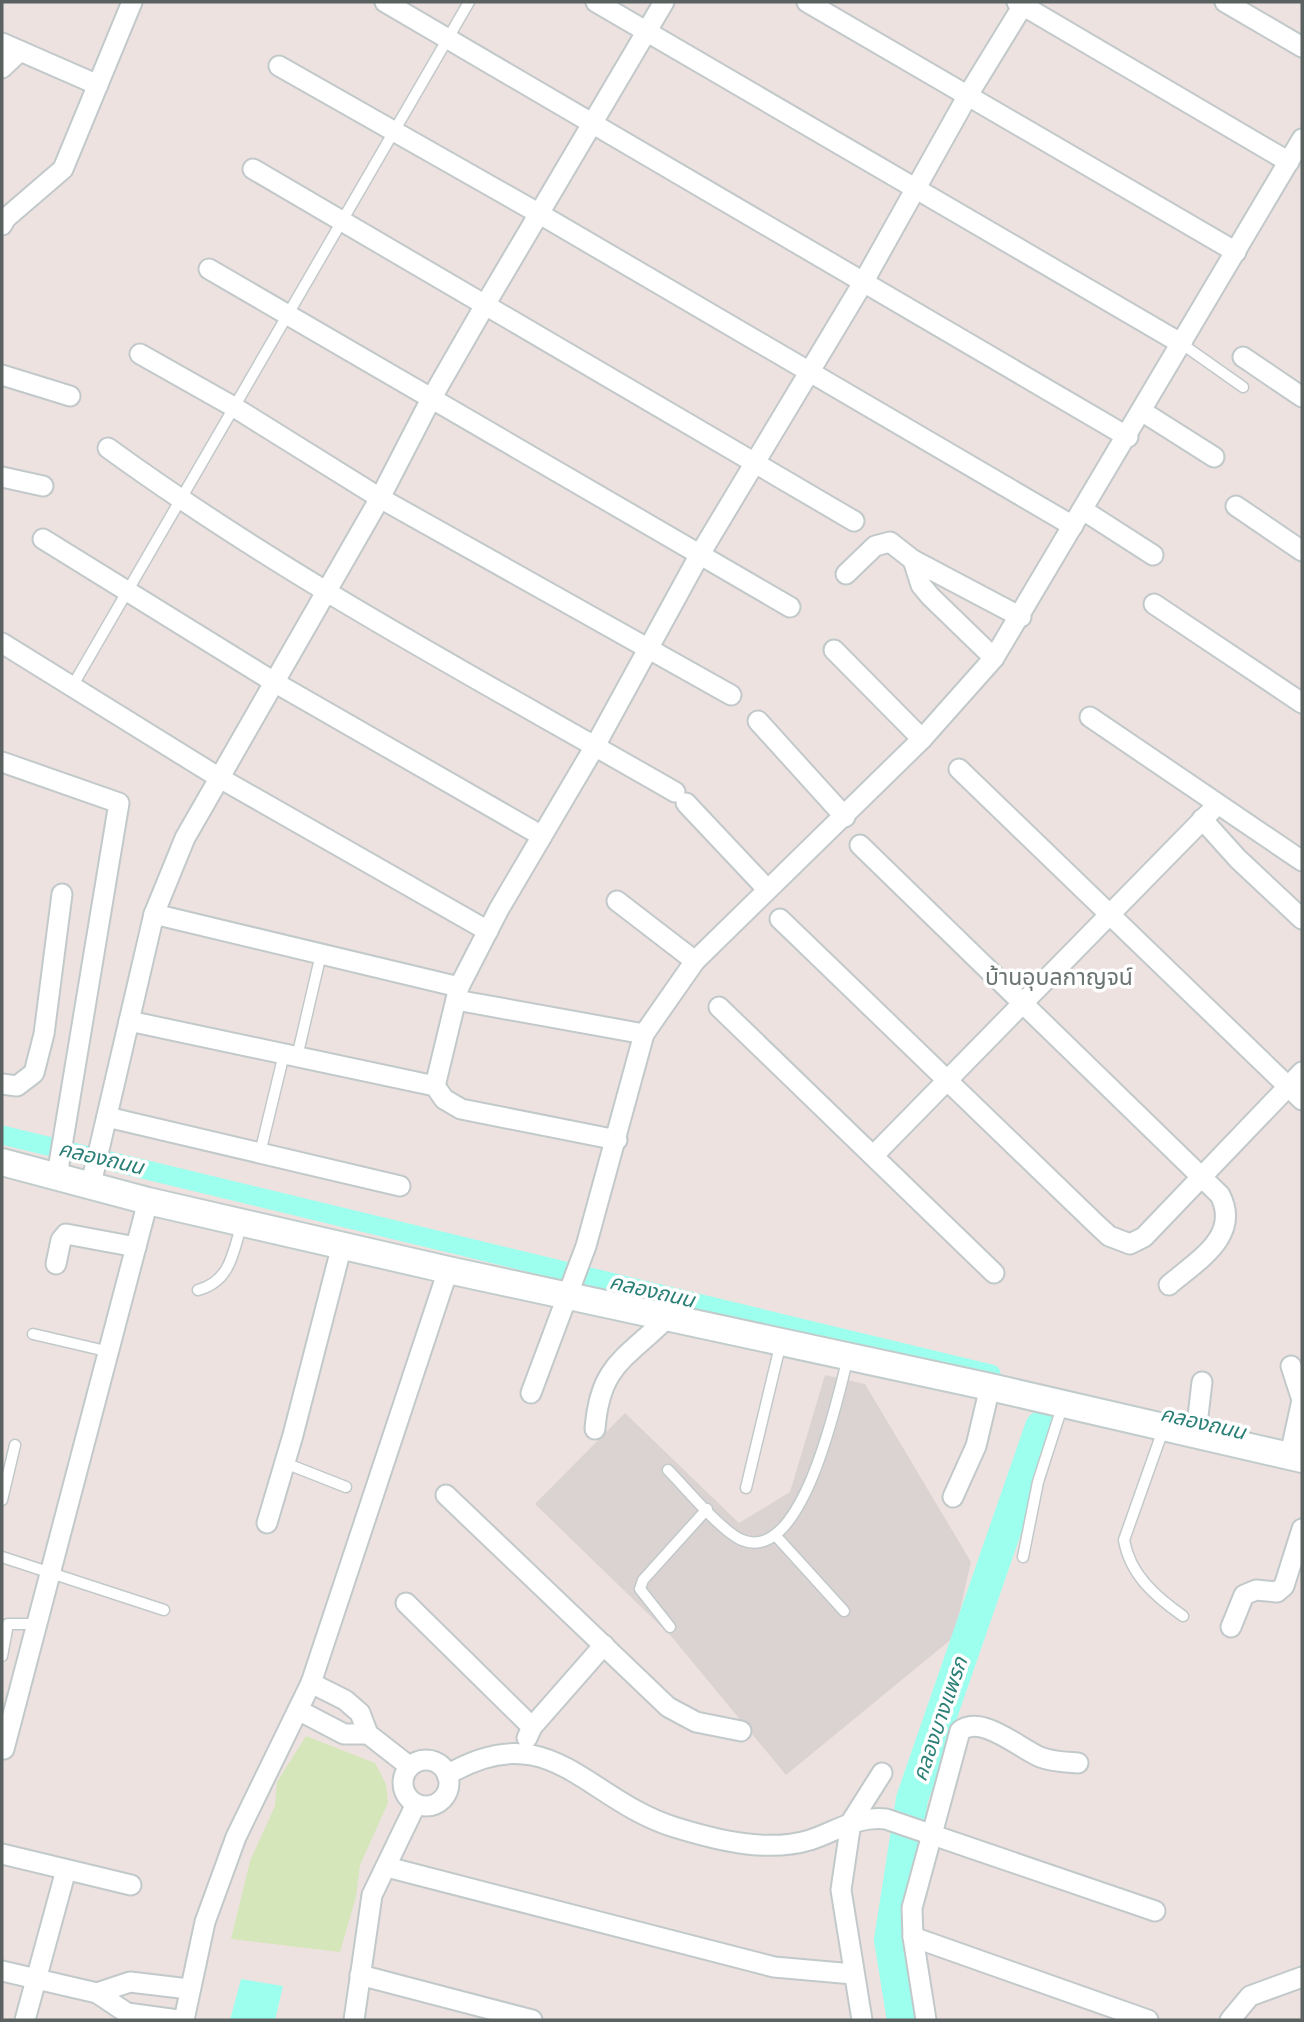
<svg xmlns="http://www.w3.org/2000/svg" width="1304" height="2022" font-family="'Work Sans','Noto Sans Thai',sans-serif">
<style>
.industrial{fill:#dbd3d2}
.green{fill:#d5e6ba}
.water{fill:#9dffed}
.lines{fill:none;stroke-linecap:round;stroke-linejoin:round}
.canal{stroke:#9dffed;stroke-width:19}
.river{stroke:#9dffed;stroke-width:32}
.lane-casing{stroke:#c2c9ca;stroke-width:13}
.street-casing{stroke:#c2c9ca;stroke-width:23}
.secondary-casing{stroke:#c2cccc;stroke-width:30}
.lane{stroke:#fff;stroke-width:10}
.street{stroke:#fff;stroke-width:19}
.secondary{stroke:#fff;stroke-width:26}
.labels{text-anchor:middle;stroke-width:7;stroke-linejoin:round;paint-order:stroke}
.water-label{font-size:21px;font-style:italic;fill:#2a7f76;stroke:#fff}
.quarter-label{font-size:23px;fill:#6a7473;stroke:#fff}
</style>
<rect width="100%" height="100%" fill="#ede2e0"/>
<path class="industrial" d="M825,1375L865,1384L971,1562L954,1637L786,1775L671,1636L535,1504L625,1413L739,1523L790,1492Z"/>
<path class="green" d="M306,1736L375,1763L386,1784L388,1803L360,1865L356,1897L340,1952L231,1939L250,1861L275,1806L277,1782Z"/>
<path class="water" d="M241,1979L283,1986L275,2020H230Z"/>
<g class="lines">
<path class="canal" d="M2,1135L991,1374"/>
<path class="river" d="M903,2020L890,1940L912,1799L1041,1427"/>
<defs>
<g id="lane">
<path d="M1182,344L1243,387"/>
<path d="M73,685L469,2"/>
<path d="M297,1057L321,954"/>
<path d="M260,1153L284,1054"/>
<path d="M198,1290C231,1281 233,1252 242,1223"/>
<path d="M33,1334L110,1352"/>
<path d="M1163,1430L1124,1540C1130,1575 1156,1597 1183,1616"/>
<path d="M285,1463L346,1487"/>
<path d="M668,1470C685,1487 722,1532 742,1540C803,1565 838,1396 848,1357"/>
<path d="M746,1488L781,1342"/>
<path d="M2,1500L15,1445"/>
<path d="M776,1536L844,1611"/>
<path d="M2,1557L164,1610"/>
<path d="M1023,1557L1038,1482L1063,1404"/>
<path d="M670,1627L640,1589L643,1580L707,1509"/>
<path d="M2,1656L8,1624H38"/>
</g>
<g id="street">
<path d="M385,2L1128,437"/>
<path d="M596,2L1182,344"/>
<path d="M807,2L1236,252"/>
<path d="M1017,2L1289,162"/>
<path d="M1225,2L1302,47"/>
<path d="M2,43L98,85"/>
<path d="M279,66L538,213L1073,526"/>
<path d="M2,68L20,51"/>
<path d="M253,169L854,521"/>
<path d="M2,225L6,218L63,169L132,2"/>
<path d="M209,269L790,607"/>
<path d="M140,354L234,407L380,498L731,695"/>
<path d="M1243,357L1302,397"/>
<path d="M2,375L70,396"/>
<path d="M1143,412L1214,457"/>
<path d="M108,448C287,578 484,682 675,792"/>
<path d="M2,477L43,486"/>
<path d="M1236,506L1302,551"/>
<path d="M1083,510L1153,555"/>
<path d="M43,539L274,682L542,836"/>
<path d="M913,560L921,585L930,596L994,658"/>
<path d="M846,574L875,546L890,542L913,560L1021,617"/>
<path d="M1154,604L1302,703"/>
<path d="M2,643L218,777L488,931"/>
<path d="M834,650L922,739"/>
<path d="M1090,717L1302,861"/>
<path d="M758,721L845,817"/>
<path d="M2,762L119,803L57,1176"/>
<path d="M959,769L1302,1100"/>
<path d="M686,803L767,889"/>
<path d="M1202,819L1238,859L1302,919"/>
<path d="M860,845L1220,1195C1241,1236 1198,1260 1169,1285"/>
<path d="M617,901L695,961"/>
<path d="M154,914L459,987"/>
<path d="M780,919L1095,1223L1109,1236L1130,1244L1144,1237L1302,1072"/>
<path d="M456,1000L644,1034"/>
<path d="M719,1007L994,1273"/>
<path d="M129,1021L435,1086L444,1099L461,1109L617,1140"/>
<path d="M2,1084L17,1086L34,1073L44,1034L62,894"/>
<path d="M435,1086L459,987L499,909L595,746L700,554L864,281L968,95L1025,2"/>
<path d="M107,1117L400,1186"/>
<path d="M874,1155L1217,805"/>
<path d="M91,1184L154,914L185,838L380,498L431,399L485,305L664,2"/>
<path d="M56,1264L61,1240L66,1234L136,1247"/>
<path d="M531,1393L586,1246L644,1034L695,961L922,739L994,658L1302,139"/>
<path d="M595,1429C600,1364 626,1359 668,1317"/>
<path d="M1196,1433L1202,1382"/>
<path d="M1290,1455L1302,1400L1291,1366"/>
<path d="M446,1495L668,1707L696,1722L741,1731"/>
<path d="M953,1497L976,1446L990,1387"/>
<path d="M267,1523L293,1435L342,1245"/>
<path d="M406,1603L532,1727"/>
<path d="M1231,1627L1244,1595L1256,1590L1277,1592L1284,1586L1302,1529"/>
<path d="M311,1683L345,1700L360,1713L368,1734L409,1766"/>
<path d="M298,1710L344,1734H368"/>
<path d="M527,1738L532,1727L604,1645"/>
<path d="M4,1749L148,1201"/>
<circle cx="426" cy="1783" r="23"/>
<path d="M447,1775C550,1714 585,1799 674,1827C716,1840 767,1853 810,1840C837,1831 856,1816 886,1819L1155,1911"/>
<path d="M2,1854L131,1885"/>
<path d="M387,1867L774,1967L853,1974"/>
<path d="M913,1937L1148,2020"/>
<path d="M2,1971L97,1993L127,2013L178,2020"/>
<path d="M360,1975L532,2020"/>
<path d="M97,1993L130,1982L189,1989"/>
<path d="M25,2020L66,1870"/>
<path d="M184,2020L205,1922L236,1837L311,1683L448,1270"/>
<path d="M354,2020L372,1895L416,1804"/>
<path d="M862,2020L841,1890L851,1822L882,1773"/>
<path d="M926,2020L913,1937L912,1908L960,1731C981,1714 1019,1748 1040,1757C1052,1762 1065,1762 1078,1763"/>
<path d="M1230,2020L1250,1996L1302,1977"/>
</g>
<path id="secondary" d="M2,1162L148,1201L448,1270L990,1387L1302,1459"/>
</defs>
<use href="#lane" class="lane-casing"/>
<use href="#street" class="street-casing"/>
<use href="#secondary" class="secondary-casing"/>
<use href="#lane" class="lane"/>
<use href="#street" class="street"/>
<use href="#secondary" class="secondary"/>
</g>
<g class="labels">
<g class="water-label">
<text transform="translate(101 1158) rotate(13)" y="7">คลองถนน</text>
<text transform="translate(652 1291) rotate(13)" y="7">คลองถนน</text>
<text transform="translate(1203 1423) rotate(13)" y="7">คลองถนน</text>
<text transform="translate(940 1719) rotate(-71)" y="7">คลองบางแพรก</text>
</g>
<g class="quarter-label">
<text x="1059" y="985">บ้านอุบลกาญจน์</text>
</g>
</g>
<rect width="1304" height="2022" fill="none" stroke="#596261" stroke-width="7"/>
</svg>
